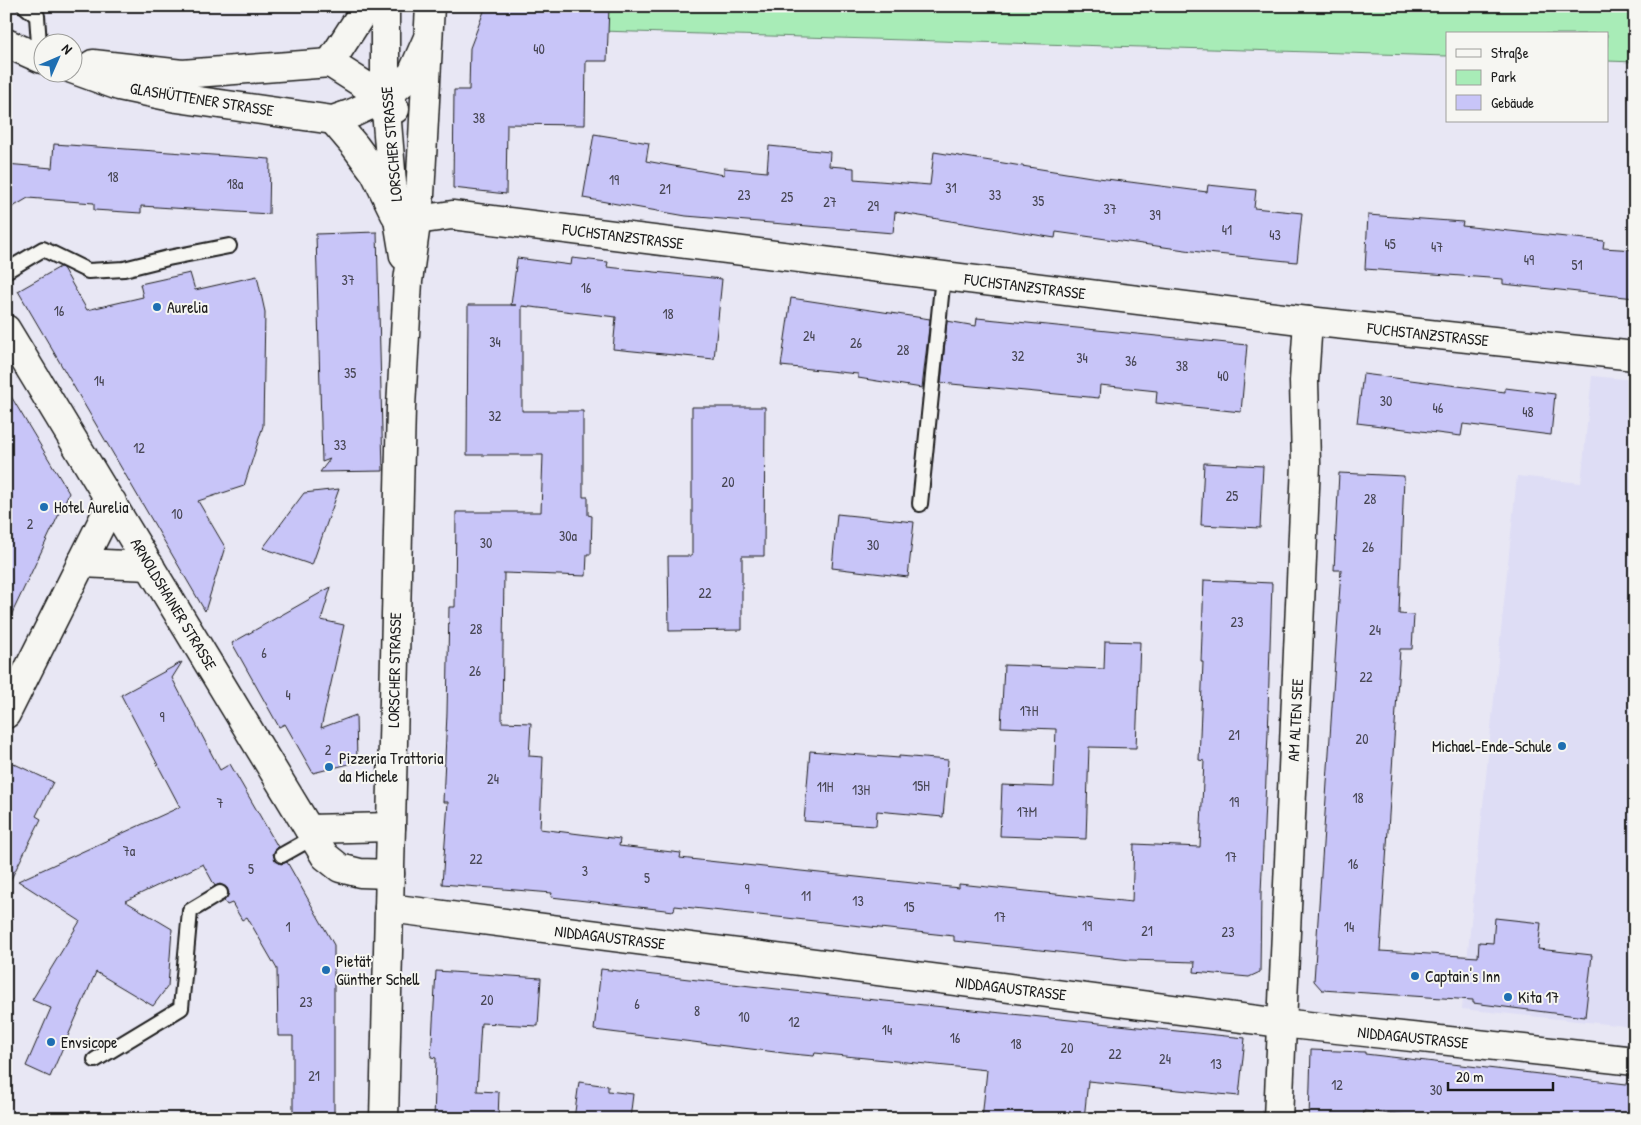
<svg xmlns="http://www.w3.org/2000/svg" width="1641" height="1125" font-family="'Patrick Hand',sans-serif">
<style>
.built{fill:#deddf5}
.green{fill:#a8ecb7;stroke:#62846a}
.building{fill:#c8c5f8;stroke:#1c1c1c}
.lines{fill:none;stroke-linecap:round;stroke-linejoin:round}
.lane-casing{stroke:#1c1c1c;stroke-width:18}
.street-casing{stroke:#1c1c1c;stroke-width:31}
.secondary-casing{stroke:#1c1c1c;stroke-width:31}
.lane{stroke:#f6f6f2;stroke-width:14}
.street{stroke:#f6f6f2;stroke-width:28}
.secondary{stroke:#f6f6f2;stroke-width:28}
.poi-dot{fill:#1f6fb2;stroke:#f6f6f2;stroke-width:2}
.labels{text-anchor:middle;stroke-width:4;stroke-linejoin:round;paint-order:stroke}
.number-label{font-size:14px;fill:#474653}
.street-label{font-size:16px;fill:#1c1c1c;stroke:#f6f6f2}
.poi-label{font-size:16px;fill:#1c1c1c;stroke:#f6f6f2;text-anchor:start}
</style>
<rect width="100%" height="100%" fill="#e8e7f4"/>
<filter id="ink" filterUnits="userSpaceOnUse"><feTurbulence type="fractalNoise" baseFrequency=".02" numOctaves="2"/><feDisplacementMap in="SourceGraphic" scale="10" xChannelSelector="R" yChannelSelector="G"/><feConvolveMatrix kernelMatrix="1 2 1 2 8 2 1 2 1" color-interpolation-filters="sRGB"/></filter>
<g filter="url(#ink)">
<path class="built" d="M1592,376L1635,380V1027L1462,1009L1517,476L1581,483Z"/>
<path class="green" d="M600,6H1635V62L1607,61V34H1447V56L600,31Z"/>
<g class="building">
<path d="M486,6H609L607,61H586L585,125L507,124L506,194L453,188L454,90H469L470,48Z"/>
<path d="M594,134L649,143L646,161L724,175V168L767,172L769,146L830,152L829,166L854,168V179L930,185L934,152L1091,177L1207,192L1208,185L1256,190L1254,208L1302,213L1297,262L1207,253L1056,232L1055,238L895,212L893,233L686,216L583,198Z"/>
<path d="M54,144L270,159L269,214L141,206V213L94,210V203L28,198L6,211V164L52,168Z"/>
<path d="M1368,215L1463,222L1462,226L1604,241L1603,248L1635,250V298L1503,284V279L1365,269Z"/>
<path d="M377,232L383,471L320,472L330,459L322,462L316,234Z"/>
<path d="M517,258L571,265L572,258L608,262L607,267L722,279L714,359L613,349L616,317L522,306V411H583V497H588V515L592,516L591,554H587L586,576L504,573L502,722L531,723L529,756L543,757L540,829L620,839L619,846L681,853L680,858L959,888V884L1132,902L1134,844L1200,847L1204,761L1199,760L1203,662H1201L1204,580L1272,583L1268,710H1269L1261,893L1260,972L1249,977L1194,972L1195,962L1130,960L1040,950L954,941V936L675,906L674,911L551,897L552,893L442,884L448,802H443L447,713L449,607H455L456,512H541L543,455H467L468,305H516H511Z"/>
<path d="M60,267L63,268L87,310L143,297L140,284L190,273L195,290L257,276L265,312L263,426L244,486L198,501L225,547L205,611L18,291Z"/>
<path d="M791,298L930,319L922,388L858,378V374L781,366Z"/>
<path d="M977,318L1247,345L1241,412L1156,403L1157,391L1100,385L1099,398L941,383L947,321L976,326Z"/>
<path d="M1363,374L1505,392V388L1555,394L1551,435L1463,424L1461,436L1357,423Z"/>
<path d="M6,388L69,493L6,626Z"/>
<path d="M692,407H765L764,556H742V630L669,631L668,556H692Z"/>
<path d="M1204,463L1263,466L1260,528L1201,525Z"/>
<path d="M1339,473L1404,476L1399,614L1414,615L1412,649H1400L1380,951L1478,957L1479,942L1493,943L1495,918L1541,923L1538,949L1592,955L1585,1017L1473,1003V1000L1322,990L1314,981L1341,570H1334Z"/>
<path d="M339,489L312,565L263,548L304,493Z"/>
<path d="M837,514L914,522L908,577L832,568Z"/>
<path d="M331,587L321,620L344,625L321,728L356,715L357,762L313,773L285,724L279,727L232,643Z"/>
<path d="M1105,641L1140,642L1136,748L1089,747L1086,839L1000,836L1002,785L1054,787L1056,729L1001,727L1004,665L1104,669Z"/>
<path d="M182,662L172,678L220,770L230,764L278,847L273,854L275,860L281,864L287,862L334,945V1119H293V1036H278L277,969L247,917L242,920L232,903L227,905L224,901L229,893L227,888L220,884L215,886L203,864L125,901L172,929L168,986L153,1006L96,972L50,1077L26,1066L51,1008L32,1000L80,921L18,881L180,807L121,695Z"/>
<path d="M810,751L899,758V756L948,760L943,817L877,811L876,826L804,821Z"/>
<path d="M6,760L53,782L36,816L41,819L6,889Z"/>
<path d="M601,969L856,998L1245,1038L1239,1096L1088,1081L1084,1119H982L987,1070L815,1053L814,1056L792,1054L594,1030Z"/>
<path d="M436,971L541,978L538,1026L481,1023L477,1091L499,1092L498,1119H434L436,1058L431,1057Z"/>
<path d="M1311,1050L1365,1052V1054L1635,1085V1119H1437L1364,1111L1363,1119H1309Z"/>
<path d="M579,1082L608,1086V1091L633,1094L630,1119H574Z"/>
</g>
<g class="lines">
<defs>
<g id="lane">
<path d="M25,6L37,16L40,58"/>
<path d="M6,271L43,249L88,271L124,269L168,258L229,246"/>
<path d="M920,504L943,276"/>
<path d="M282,855L314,837"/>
<path d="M95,1060L181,1008L190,911L220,893"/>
</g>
<g id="street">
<path d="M6,43L42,59"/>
<path d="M93,64L182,74L330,63"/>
<path d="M72,69L119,86L177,98L333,120L353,113L385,98L412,74L427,40"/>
<path d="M333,120L355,146L375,173L395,214"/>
<path d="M417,220L452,215L1308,321L1635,356"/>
<path d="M6,329L325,856L340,868L360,873L390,874"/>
<path d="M81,563L150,566"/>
<path d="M6,714L112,502"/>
<path d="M309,829L391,827"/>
<path d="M389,908L1281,1023L1635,1061"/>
<path d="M1278,1119L1306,464L1304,381L1308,321"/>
</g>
<g id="secondary">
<path d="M364,6L361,15L330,63L385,98L395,109"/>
<path d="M385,6V98L392,183L404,256"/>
<path d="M384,1119L401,407L408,281L420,195L430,6"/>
</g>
</defs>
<use href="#lane" class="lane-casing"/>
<use href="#street" class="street-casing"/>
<use href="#secondary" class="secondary-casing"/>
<use href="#lane" class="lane"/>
<use href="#street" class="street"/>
<use href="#secondary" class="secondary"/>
</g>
</g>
<g class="poi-dot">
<circle cx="157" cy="307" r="5"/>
<circle cx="44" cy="507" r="5"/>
<circle cx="1562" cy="746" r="5"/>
<circle cx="329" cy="767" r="5"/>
<circle cx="326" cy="970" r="5"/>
<circle cx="1415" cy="976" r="5"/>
<circle cx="1508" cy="997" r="5"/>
<circle cx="51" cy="1042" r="5"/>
</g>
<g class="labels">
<g class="number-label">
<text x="539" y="54">40</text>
<text x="479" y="123">38</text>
<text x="113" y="182">18</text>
<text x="614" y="185">19</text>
<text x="235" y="189">18a</text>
<text x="951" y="193">31</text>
<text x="665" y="194">21</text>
<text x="744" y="200">23</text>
<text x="995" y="200">33</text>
<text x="787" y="202">25</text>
<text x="1038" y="206">35</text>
<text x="830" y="207">27</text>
<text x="873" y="211">29</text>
<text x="1110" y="214">37</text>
<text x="1155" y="220">39</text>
<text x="1227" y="235">41</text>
<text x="1275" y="240">43</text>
<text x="1390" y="249">45</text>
<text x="1437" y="252">47</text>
<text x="1529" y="265">49</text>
<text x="1577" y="270">51</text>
<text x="348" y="285">37</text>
<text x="586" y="293">16</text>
<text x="59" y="316">16</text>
<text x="668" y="319">18</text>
<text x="809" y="341">24</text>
<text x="495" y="347">34</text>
<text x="856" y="348">26</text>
<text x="903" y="355">28</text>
<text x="1018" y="361">32</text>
<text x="1082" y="363">34</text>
<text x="1131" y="366">36</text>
<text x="1182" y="371">38</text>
<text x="350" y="378">35</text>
<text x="1223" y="381">40</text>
<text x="99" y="386">14</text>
<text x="1386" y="406">30</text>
<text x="1438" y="413">46</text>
<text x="1528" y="417">48</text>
<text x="495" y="421">32</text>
<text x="340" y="450">33</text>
<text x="139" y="453">12</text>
<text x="728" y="487">20</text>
<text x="1232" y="501">25</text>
<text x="1370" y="504">28</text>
<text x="177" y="519">10</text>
<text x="30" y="529">2</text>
<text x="568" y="541">30a</text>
<text x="486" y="548">30</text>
<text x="873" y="550">30</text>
<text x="1368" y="552">26</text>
<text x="705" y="598">22</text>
<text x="1237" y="627">23</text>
<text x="476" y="634">28</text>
<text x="1375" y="635">24</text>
<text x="264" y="658">6</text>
<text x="475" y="676">26</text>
<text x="1366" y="682">22</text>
<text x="288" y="700">4</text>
<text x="1029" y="716">17H</text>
<text x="162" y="722">9</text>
<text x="1234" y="740">21</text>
<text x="1362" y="744">20</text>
<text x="328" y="755">2</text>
<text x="493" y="784">24</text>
<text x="921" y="791">15H</text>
<text x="825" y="792">11H</text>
<text x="861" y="795">13H</text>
<text x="1358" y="803">18</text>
<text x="1234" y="807">19</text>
<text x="220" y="808">7</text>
<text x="1027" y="817">17M</text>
<text x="129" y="856">7a</text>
<text x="1231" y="862">17</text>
<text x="476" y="864">22</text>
<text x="1353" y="869">16</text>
<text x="251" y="874">5</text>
<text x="585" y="876">3</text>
<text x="647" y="883">5</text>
<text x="747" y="894">9</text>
<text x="806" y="901">11</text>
<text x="858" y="906">13</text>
<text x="909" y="912">15</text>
<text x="1000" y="922">17</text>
<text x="1087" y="931">19</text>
<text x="288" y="932">1</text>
<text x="1349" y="932">14</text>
<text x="1147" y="936">21</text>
<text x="1228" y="937">23</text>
<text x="487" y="1005">20</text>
<text x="306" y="1007">23</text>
<text x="637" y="1009">6</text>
<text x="697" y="1016">8</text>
<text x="744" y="1022">10</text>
<text x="794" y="1027">12</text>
<text x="887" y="1035">14</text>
<text x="955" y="1043">16</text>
<text x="1016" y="1049">18</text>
<text x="1067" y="1053">20</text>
<text x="1115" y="1059">22</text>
<text x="1165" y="1064">24</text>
<text x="1216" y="1069">13</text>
<text x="314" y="1081">21</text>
<text x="1337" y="1090">12</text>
<text x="1436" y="1095">30</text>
</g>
<g class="street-label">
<text transform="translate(202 99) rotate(9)" y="6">GLASHÜTTENER STRASSE</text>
<text transform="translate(391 144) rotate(-95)" y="6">LORSCHER STRASSE</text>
<text transform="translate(623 236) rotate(7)" y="6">FUCHSTANZSTRASSE</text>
<text transform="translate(1025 286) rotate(7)" y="6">FUCHSTANZSTRASSE</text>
<text transform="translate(1428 334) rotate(6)" y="6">FUCHSTANZSTRASSE</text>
<text transform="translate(174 604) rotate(59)" y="6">ARNOLDSHAINER STRASSE</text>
<text transform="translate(394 670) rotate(-89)" y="6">LORSCHER STRASSE</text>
<text transform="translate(1295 720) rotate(-87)" y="6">AM ALTEN SEE</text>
<text transform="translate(610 937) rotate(7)" y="6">NIDDAGAUSTRASSE</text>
<text transform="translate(1011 988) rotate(7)" y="6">NIDDAGAUSTRASSE</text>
<text transform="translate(1413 1037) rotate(6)" y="6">NIDDAGAUSTRASSE</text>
</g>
<g class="poi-label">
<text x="167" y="313">Aurelia</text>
<text x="54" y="513">Hotel Aurelia</text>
<text x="1552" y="752" text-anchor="end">Michael-Ende-Schule</text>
<text x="339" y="764">Pizzeria Trattoria<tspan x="339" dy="18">da Michele</tspan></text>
<text x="336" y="967">Pietät<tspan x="336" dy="18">Günther Schell</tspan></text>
<text x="1425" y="982">Captain's Inn</text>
<text x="1518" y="1003">Kita 17</text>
<text x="61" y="1048">Envsicope</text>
</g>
</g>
<rect width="1641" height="1125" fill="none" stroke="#f6f6f2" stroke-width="25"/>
<rect x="12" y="12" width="1616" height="1100" fill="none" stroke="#1c1c1c" stroke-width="2" filter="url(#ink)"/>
<rect x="1446" y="32" width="162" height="90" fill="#f6f6f2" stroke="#9f9f9c"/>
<rect x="1456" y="49" width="25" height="8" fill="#f6f6f2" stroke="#9f9f9c"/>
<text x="1491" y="58" font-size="15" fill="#1c1c1c">Straße</text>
<rect x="1456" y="70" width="25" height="15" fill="#a8ecb7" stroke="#9f9f9c"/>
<text x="1491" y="82" font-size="15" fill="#1c1c1c">Park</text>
<rect x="1456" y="95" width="25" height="15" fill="#c8c5f8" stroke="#9f9f9c"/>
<text x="1491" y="108" font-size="15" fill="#1c1c1c">Gebäude</text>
<g transform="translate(58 58) rotate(45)"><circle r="24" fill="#f6f6f2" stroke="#9f9f9c"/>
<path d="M0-4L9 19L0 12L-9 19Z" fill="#1f6fb2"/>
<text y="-8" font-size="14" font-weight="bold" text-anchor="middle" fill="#1c1c1c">N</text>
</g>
<path d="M1448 1082v8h105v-8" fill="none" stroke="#1c1c1c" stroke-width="2.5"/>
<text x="1456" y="1082" font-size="15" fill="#1c1c1c" stroke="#f6f6f2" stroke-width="4" paint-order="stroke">20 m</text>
</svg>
